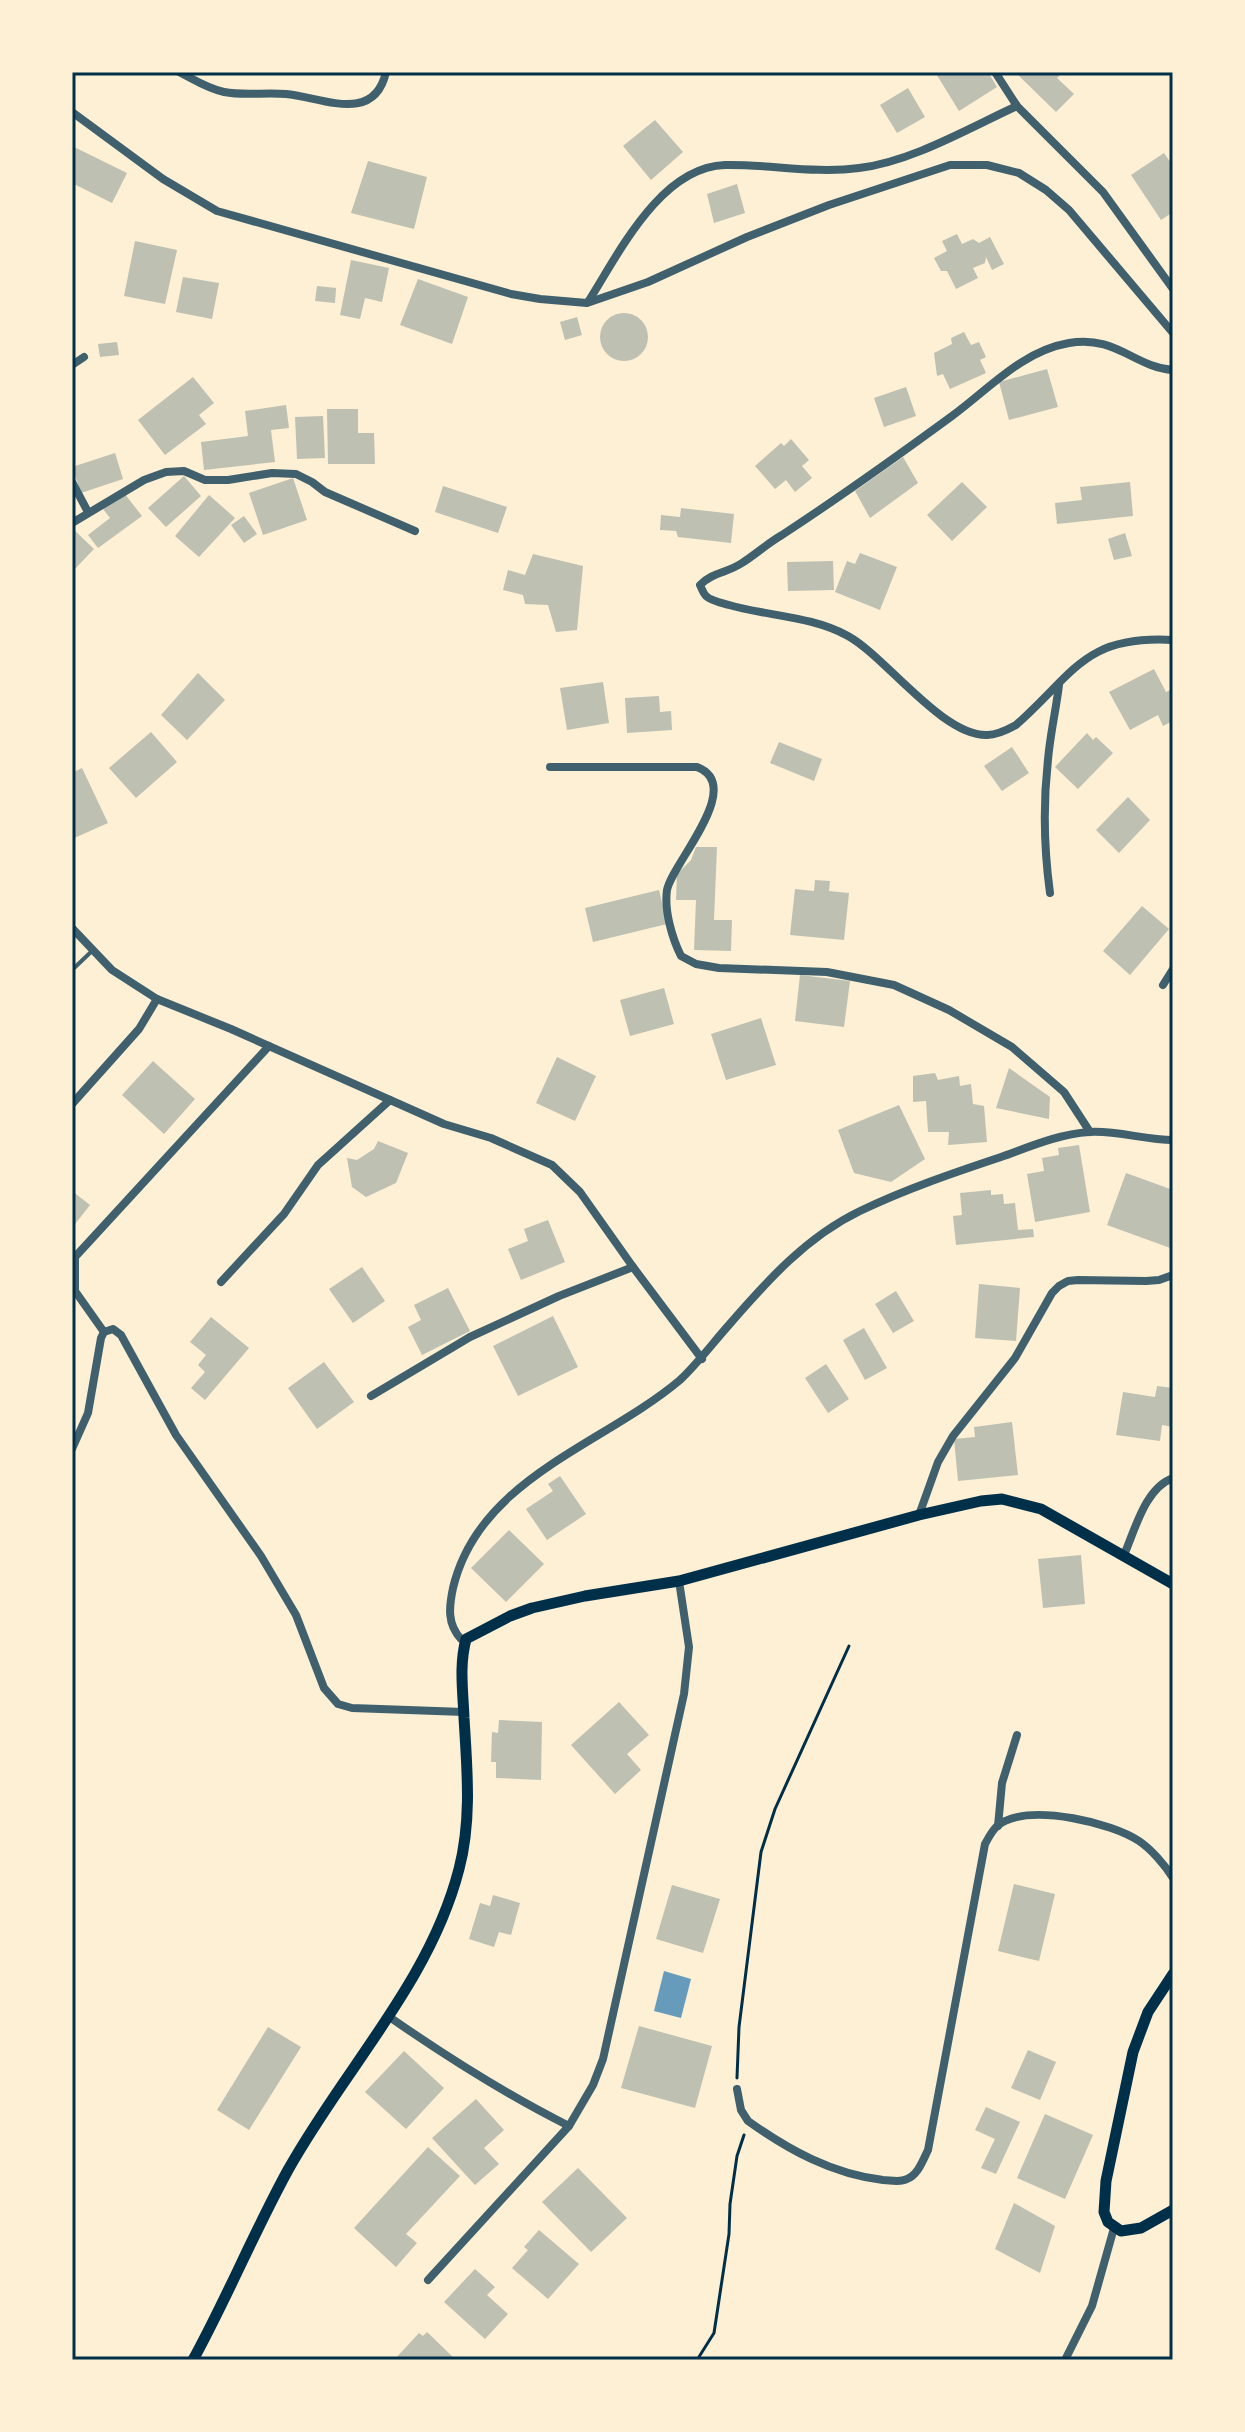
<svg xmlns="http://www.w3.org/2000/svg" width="1245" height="2432" font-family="Raleway,sans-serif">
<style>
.water{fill:#669bbc}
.building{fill:#bec0b2}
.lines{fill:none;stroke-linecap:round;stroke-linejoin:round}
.path{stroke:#003049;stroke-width:3}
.service{stroke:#3f606c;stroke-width:4}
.minor{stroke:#3f606c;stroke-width:8}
.secondary{stroke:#003049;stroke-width:11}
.neatline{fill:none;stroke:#003049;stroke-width:3}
</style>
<rect width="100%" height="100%" fill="#fdf0d5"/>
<path class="water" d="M664,1971L691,1979L681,2018L654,2011Z"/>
<g class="building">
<path d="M935,72H988L997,87L959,111Z"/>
<path d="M1015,72H1063L1057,78L1074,94L1056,112Z"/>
<path d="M908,88L925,117L897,133L880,105Z"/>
<path d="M655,120L683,152L651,180L623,146Z"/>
<path d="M72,146L127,173L112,203L72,183Z"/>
<path d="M1164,153L1173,166V212L1161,220L1131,175Z"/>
<path d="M368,161L427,177L414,229L351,213Z"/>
<path d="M737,184L745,213L714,223L707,194Z"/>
<path d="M957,234L962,244L973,239L979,243L990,237L1004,264L992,270L986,257L985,263L973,268L978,278L956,289L947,271H941L934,258L947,251L942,241Z"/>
<path d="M135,241L177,250L165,304L124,296Z"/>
<path d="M351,260L389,268L382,302L365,298L360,319L340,315Z"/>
<path d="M183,277L219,283L212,319L176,312Z"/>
<path d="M418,279L468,297L452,344L400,325Z"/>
<path d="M317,286L336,288L335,303L315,301Z"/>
<circle cx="624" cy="337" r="24"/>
<path d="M577,317L582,335L565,340L560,322Z"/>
<path d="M964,332L971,345L979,342L986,357L980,360L986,373L950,389L943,374L937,376L934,353L952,344L951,338Z"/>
<path d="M117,342L119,355L100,357L98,344Z"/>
<path d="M1047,369L1058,407L1009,420L999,382Z"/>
<path d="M193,377L214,403L199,415L206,424L165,455L138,420Z"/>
<path d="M906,387L916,416L884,427L874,398Z"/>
<path d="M286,405L289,428L271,430L275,462L204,470L201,442L248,436L245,411Z"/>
<path d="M327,409H358V433H374L375,464H328Z"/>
<path d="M323,416L325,458L297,459L295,417Z"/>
<path d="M791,439L809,460L802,466L812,478L795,492L786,480L775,489L755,466L781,443L784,446Z"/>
<path d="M115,453L123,479L81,493L72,467Z"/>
<path d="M903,457L918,483L870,518L855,491Z"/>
<path d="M184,476L201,496L166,527L148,508Z"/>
<path d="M293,478L307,520L263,535L249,493Z"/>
<path d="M962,482L987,507L952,541L927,515Z"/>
<path d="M1130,482L1133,516L1057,524L1055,503L1082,500L1080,487Z"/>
<path d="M443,486L507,507L498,533L435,512Z"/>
<path d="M124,493L142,516L98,548L88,535L110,518L103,509Z"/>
<path d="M209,495L235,518L199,557L175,536Z"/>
<path d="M681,508L734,514L731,543L678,537L676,531L660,530L661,515L680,517Z"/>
<path d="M244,516L257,534L244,543L231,525Z"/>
<path d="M72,528L94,549L72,572Z"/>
<path d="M1125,533L1132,556L1114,560L1108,539Z"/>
<path d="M860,553L897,567L880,610L835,592L847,561L855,564Z"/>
<path d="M533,554L583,566L577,630L556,632L548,605L525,604L523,595L503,590L508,570L525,575Z"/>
<path d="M833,561L834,590L788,591L787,562Z"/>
<path d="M1154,669L1166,692L1173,689V721L1163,726L1158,715L1130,730L1109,692Z"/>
<path d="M198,673L225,700L187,740L161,715Z"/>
<path d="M603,682L609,723L567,730L560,688Z"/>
<path d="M659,696L660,712L671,711L672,730L627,733L625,698Z"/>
<path d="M151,732L177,762L136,798L109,768Z"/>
<path d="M1087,733L1093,740L1096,737L1113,753L1078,789L1055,767Z"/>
<path d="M779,742L822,759L814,781L770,763Z"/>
<path d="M1012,747L1029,773L1002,791L984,766Z"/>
<path d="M82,768L108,823L72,839V773Z"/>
<path d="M1128,797L1150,820L1119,853L1096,830Z"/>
<path d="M696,847H717L714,920H732L731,951L694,950L696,900H676L677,874L691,860Z"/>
<path d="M815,880L830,881L829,891L849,893L844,940L790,935L795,889L814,891Z"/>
<path d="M659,890L667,924L593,942L585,908Z"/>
<path d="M1142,906L1169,929L1130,975L1103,951Z"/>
<path d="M800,975L850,981L844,1027L795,1021Z"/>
<path d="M664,988L674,1024L630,1036L620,1000Z"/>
<path d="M761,1018L776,1065L726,1080L711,1034Z"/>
<path d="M557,1057L596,1076L575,1121L536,1103Z"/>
<path d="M153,1061L195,1099L164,1134L122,1095Z"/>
<path d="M1009,1068L1050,1097L1049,1119L996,1108Z"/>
<path d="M935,1073L938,1080L959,1076L960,1086L971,1084L973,1104L984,1106L987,1142L948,1145L949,1132H928L926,1101L913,1102V1076Z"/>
<path d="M899,1105L925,1159L891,1182L854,1173L838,1130Z"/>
<path d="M378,1141L408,1153L396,1183L366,1197L352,1187L347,1158L357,1160L374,1149Z"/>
<path d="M1079,1145L1090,1212L1035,1222L1027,1174L1044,1171L1042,1158L1059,1155L1058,1148Z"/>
<path d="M1126,1173L1173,1190V1249L1107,1225Z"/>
<path d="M991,1190V1195L1003,1194L1004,1204L1015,1203L1018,1230L1033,1229L1034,1237L956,1245L953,1216L962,1215L960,1193Z"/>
<path d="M72,1191L90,1205L72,1228Z"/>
<path d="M548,1220L565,1262L521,1280L508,1249L528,1241L524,1229Z"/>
<path d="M362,1267L385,1301L353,1323L329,1289Z"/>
<path d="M979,1284L1020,1288L1016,1341L975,1338Z"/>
<path d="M448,1288L470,1331L422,1355L408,1327L421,1320L414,1305Z"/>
<path d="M896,1291L914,1321L893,1333L875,1304Z"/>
<path d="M553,1316L578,1367L518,1396L493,1346Z"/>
<path d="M211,1317L249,1348L205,1400L191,1388L205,1372L198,1365L206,1355L190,1342Z"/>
<path d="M864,1328L887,1368L865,1380L843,1340Z"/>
<path d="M324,1362L354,1402L317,1429L288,1388Z"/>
<path d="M826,1364L849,1399L828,1413L805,1378Z"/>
<path d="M1157,1386L1173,1388V1427L1162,1425L1160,1441L1116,1435L1123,1392L1155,1397Z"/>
<path d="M1012,1422L1018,1475L958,1481L954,1439L975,1437L974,1427Z"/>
<path d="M560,1476L586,1514L547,1540L526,1509L553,1491L548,1484Z"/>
<path d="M509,1530L544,1564L506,1602L471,1568Z"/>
<path d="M1081,1555L1085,1604L1043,1608L1038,1559Z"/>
<path d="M619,1702L649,1735L627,1754L641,1770L615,1794L571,1745Z"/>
<path d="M499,1720L542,1722L541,1780L496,1778V1762H491L492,1732L498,1733Z"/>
<path d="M1014,1884L1055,1894L1039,1961L998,1951Z"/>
<path d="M672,1885L720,1899L703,1953L656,1939Z"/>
<path d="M493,1895L520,1903L511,1935L499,1932L494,1947L469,1939L480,1903L490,1906Z"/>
<path d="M639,2026L712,2046L695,2108L621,2088Z"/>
<path d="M268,2027L301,2047L249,2130L217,2110Z"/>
<path d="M1028,2050L1056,2062L1040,2100L1011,2088Z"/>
<path d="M404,2051L444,2088L406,2129L365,2092Z"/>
<path d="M476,2099L504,2130L484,2148L499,2164L475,2185L432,2138Z"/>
<path d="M986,2107L1020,2122L996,2174L981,2168L995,2139L975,2130Z"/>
<path d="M1045,2114L1093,2135L1065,2199L1017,2178Z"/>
<path d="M428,2147L460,2176L406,2234L417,2243L396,2267L354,2228Z"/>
<path d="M578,2168L627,2218L591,2252L542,2202Z"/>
<path d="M1014,2203L1055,2226L1040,2273L995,2249Z"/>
<path d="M539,2230L579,2264L548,2299L512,2268L528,2250L524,2247Z"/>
<path d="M475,2269L495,2287L487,2295L508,2314L485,2339L444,2302Z"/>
<path d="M427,2332L456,2360H394L419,2333L423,2336Z"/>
</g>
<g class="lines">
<g class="path">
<path d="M737,2078L739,2027L761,1852L775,1809L849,1646"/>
<path d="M697,2360L714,2333L729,2234L730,2204L737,2156L744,2135"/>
</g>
<path class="service" d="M72,970L92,951"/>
<g class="minor">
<path d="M179,72C193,79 208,89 224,92C245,96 265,92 286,94C321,97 374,125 386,72"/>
<path d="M995,72L1017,106L1103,192L1173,289"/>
<path d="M72,112L163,179L217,211L511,294L540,299L587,303L648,282L747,237L829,205L950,165H987L1019,173L1046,190L1069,210L1173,333"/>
<path d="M588,302C618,255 660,167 725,165C769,164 814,174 859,168C911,162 969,128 1017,106"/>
<path d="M72,365L84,357"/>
<path d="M1173,370C1134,367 1116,335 1069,343C1022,351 989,389 952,416C896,457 840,497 782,535C768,543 756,554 742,563C727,573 713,572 700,585C702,589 703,593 706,596C711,601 722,603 729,605C767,616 812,616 848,636C886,657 942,736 987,735C997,735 1007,730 1016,725C1075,673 1084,635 1173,640"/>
<path d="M72,482L88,512"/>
<path d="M72,523L144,480L166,472L184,471L205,480H228L272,473L296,474L312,482L325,492L415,531"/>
<path d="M550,767H697C746,786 672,863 667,890C664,910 672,938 681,956L696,964L719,968L827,972L894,985L949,1010L1012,1047L1064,1092L1090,1132"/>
<path d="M1050,893C1044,849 1043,804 1048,760C1050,735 1056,710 1059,685"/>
<path d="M72,928L112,970L157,999L231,1029L444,1124L491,1138L552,1165L580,1192L633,1267L702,1359"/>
<path d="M1163,985L1173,969"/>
<path d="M72,1104L139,1029L157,999"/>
<path d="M221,1282L284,1214L318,1165L390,1100"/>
<path d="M104,1332L75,1291V1257L269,1046"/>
<path d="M371,1396L470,1337L559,1296L633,1267"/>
<path d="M72,1449L88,1413L101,1338L104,1332L113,1329L121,1335L176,1435L261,1556L296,1615L324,1688L338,1704L352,1708L464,1712"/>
<path d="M919,1515L938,1462L953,1436L1015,1358L1052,1293L1059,1286L1068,1281L1078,1280L1146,1281L1159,1280L1173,1275"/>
<path d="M1124,1555C1135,1530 1145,1488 1173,1478"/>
<path d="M466,1639H461C447,1624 449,1607 453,1588C479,1478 603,1445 680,1380C698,1363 712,1344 728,1326C767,1281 806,1237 860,1211C906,1189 953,1173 1001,1157C1029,1147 1059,1134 1089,1132C1116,1130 1145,1140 1173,1140"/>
<path d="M998,1826L1002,1783L1017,1735"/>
<path d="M388,2016C447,2057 505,2094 569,2126"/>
<path d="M737,2089L741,2110L748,2121C789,2150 832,2174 883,2180C890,2180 900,2183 907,2179C918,2175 923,2160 928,2150L985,1844C990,1835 995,1825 1005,1821C1037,1806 1110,1822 1139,1841C1151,1849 1165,1865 1173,1878"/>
<path d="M428,2280L569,2126L593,2085L603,2059L684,1694L689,1647L679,1581"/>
<path d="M1065,2360L1092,2306L1114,2228"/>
</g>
<g class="secondary">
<path d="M1173,1974L1148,2012L1133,2052L1106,2181L1104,2212L1108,2222L1121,2231L1141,2228L1173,2210"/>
<path d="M193,2360C227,2298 254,2232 288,2170C344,2069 430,1982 459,1869C472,1820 467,1768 464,1718C463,1691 459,1666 466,1639L510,1616L532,1608L585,1596L679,1581L919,1515L981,1501L1002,1499L1041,1509L1173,1584"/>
</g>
</g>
<rect width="1245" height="2432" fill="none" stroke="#fdf0d5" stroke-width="148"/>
<rect x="74" y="74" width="1097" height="2284" class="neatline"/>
</svg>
